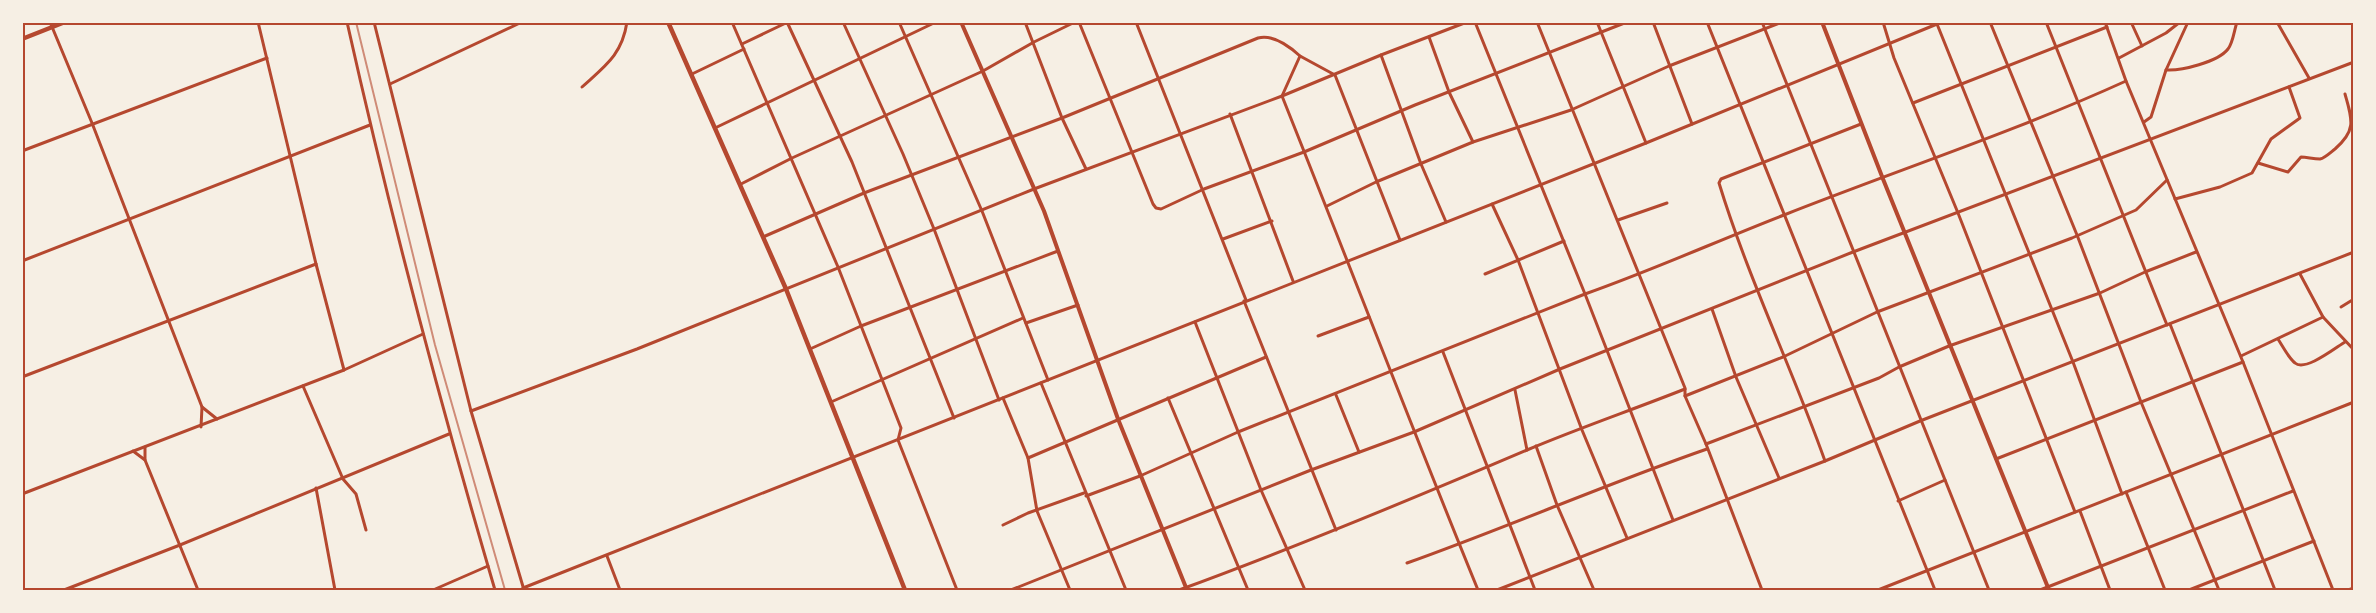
<svg xmlns="http://www.w3.org/2000/svg" width="2376" height="613" font-family="'PT Sans Narrow',sans-serif">
<style>
.lines{fill:none;stroke-linecap:round;stroke-linejoin:round}
.minor{stroke:#b5482f;stroke-width:3}
.tertiary{stroke:#b5482f;stroke-width:4}
.secondary{stroke:#b5482f;stroke-width:4.5}
.rail{stroke:#cf8b77;stroke-width:2}
.neatline{fill:none;stroke:#b5482f;stroke-width:2}
</style>
<rect width="100%" height="100%" fill="#f6efe4"/>
<g class="lines">
<g class="minor">
<path d="M50,22L92,123L202,407L201,427"/>
<path d="M258,22L316,264L344,370"/>
<path d="M347,22C390,214 440,403 495,590"/>
<path d="M374,22L471,411L524,590"/>
<path d="M732,22L838,267L901,428L898,440L957,590"/>
<path d="M787,22L852,162L954,418"/>
<path d="M843,22L903,154L934,229L999,400"/>
<path d="M899,22L982,211L1048,380"/>
<path d="M1025,22L1062,118L1086,169"/>
<path d="M1079,22L1153,204L1156,208L1161,209L1204,189L1304,152L1415,105L1627,22"/>
<path d="M1136,22L1246,300"/>
<path d="M1475,22L1585,294L1673,520"/>
<path d="M1537,22L1685,388V396L1706,444L1762,590"/>
<path d="M1597,22L1646,143"/>
<path d="M1653,22L1692,124"/>
<path d="M1707,22L1935,590"/>
<path d="M1762,22L1989,590"/>
<path d="M1883,22L1894,58L1958,213L2075,512"/>
<path d="M1990,22L2077,235L2141,402L2219,590"/>
<path d="M2046,22L2167,325"/>
<path d="M2105,22L2126,81L2243,362L2333,590"/>
<path d="M2131,22L2142,46"/>
<path d="M2277,22L2309,78"/>
<path d="M1937,24L2073,362L2122,494"/>
<path d="M1429,37L1449,92L1473,142"/>
<path d="M742,44L788,22"/>
<path d="M1381,55L1421,164L1446,222"/>
<path d="M1300,56L1335,75L1400,240"/>
<path d="M2119,58L2166,33L2180,22"/>
<path d="M2166,70C2181,71 2218,62 2228,49C2233,43 2234,31 2237,22"/>
<path d="M692,74L744,49"/>
<path d="M390,84L522,22"/>
<path d="M582,87C605,66 622,55 627,22"/>
<path d="M1913,103L2107,27"/>
<path d="M1230,114L1293,281"/>
<path d="M2144,122L2151,117L2166,70L2188,22"/>
<path d="M715,128L936,22"/>
<path d="M22,151L267,58"/>
<path d="M2258,163L2288,172L2301,157C2307,157 2313,159 2320,159C2325,158 2331,152 2335,149C2357,130 2352,119 2345,94"/>
<path d="M741,184L792,158L983,71L1034,42L1075,22"/>
<path d="M2175,199L2220,187L2252,173L2271,139L2300,118L2289,87"/>
<path d="M1492,204L1518,260L1582,430L1627,538"/>
<path d="M1327,206L1376,182L1473,142L1571,110L1669,66L1782,22"/>
<path d="M1618,220L1667,203"/>
<path d="M763,237L864,193L1062,118L1258,38C1273,34 1289,46 1300,56L1282,96C1348,261 1411,426 1478,590"/>
<path d="M1223,239L1272,221"/>
<path d="M22,261L370,125"/>
<path d="M1485,274L1564,241"/>
<path d="M2300,274L2323,317L2354,350"/>
<path d="M1244,301L1336,530"/>
<path d="M2341,307L2354,299"/>
<path d="M1712,309L1736,377L1779,478"/>
<path d="M1195,322L1261,490L1305,590"/>
<path d="M1026,323L1078,305"/>
<path d="M2170,324L2275,590"/>
<path d="M1318,336L1369,317"/>
<path d="M2278,339C2283,347 2288,357 2295,363C2305,372 2335,348 2345,342"/>
<path d="M810,349L861,326L1058,251"/>
<path d="M1443,352L1535,590"/>
<path d="M2241,356L2323,317"/>
<path d="M22,377L316,264"/>
<path d="M1041,383L1126,590"/>
<path d="M303,386L343,479L356,494L366,530"/>
<path d="M1515,390L1527,450"/>
<path d="M1336,395L1359,452"/>
<path d="M1685,396L1783,357L1877,312L2072,238L2136,210L2167,180"/>
<path d="M1003,398L1028,458L1037,511L1070,590"/>
<path d="M1168,398L1248,590"/>
<path d="M831,402L1023,318"/>
<path d="M202,407L217,419"/>
<path d="M471,411L637,349L1034,189L1282,96L1381,55L1467,22"/>
<path d="M1706,444L1879,378L1899,367L1949,346L2100,293L2145,272L2196,252"/>
<path d="M1536,446L1557,505L1594,590"/>
<path d="M145,447V460"/>
<path d="M133,451L145,460L198,590"/>
<path d="M1028,458L1266,357"/>
<path d="M1996,459L2243,362"/>
<path d="M1825,461C1792,368 1748,278 1719,183L1721,179L1861,124"/>
<path d="M316,488L335,590"/>
<path d="M2126,492L2165,590"/>
<path d="M22,494L344,370L423,334"/>
<path d="M1086,496L1140,476L1238,432L1585,294C1653,270 1717,241 1784,215C1898,170 2014,132 2126,81"/>
<path d="M1898,501L1945,480"/>
<path d="M2080,511L2110,590"/>
<path d="M1003,525L1028,513L1084,493"/>
<path d="M607,556L620,590"/>
<path d="M1407,563C1508,527 1606,484 1707,449"/>
<path d="M523,588L1646,143L1942,22"/>
<path d="M64,590L180,545L449,434"/>
<path d="M433,590L488,566"/>
<path d="M1011,590L1311,470L1414,432L1560,369L1853,252L2354,62"/>
<path d="M1179,590C1297,547 1412,499 1527,450C1579,428 1632,410 1685,389"/>
<path d="M1497,590L1825,461L1920,421L2354,252"/>
<path d="M1878,590L2354,402"/>
<path d="M2040,590L2293,491"/>
<path d="M2189,590L2314,541"/>
<path d="M2348,590L2354,588"/>
</g>
<g class="tertiary">
<path d="M961,22L1044,211L1118,419L1187,590"/>
<path d="M1822,22L1883,179L2049,590"/>
</g>
<g class="secondary">
<path d="M668,22L786,289L905,590"/>
<path d="M22,39L65,22"/>
</g>
<path class="rail" d="M356,22L435,345L505,590"/>
</g>
<rect width="2376" height="613" fill="none" stroke="#f6efe4" stroke-width="48"/>
<rect x="24" y="24" width="2328" height="565" class="neatline"/>
</svg>
